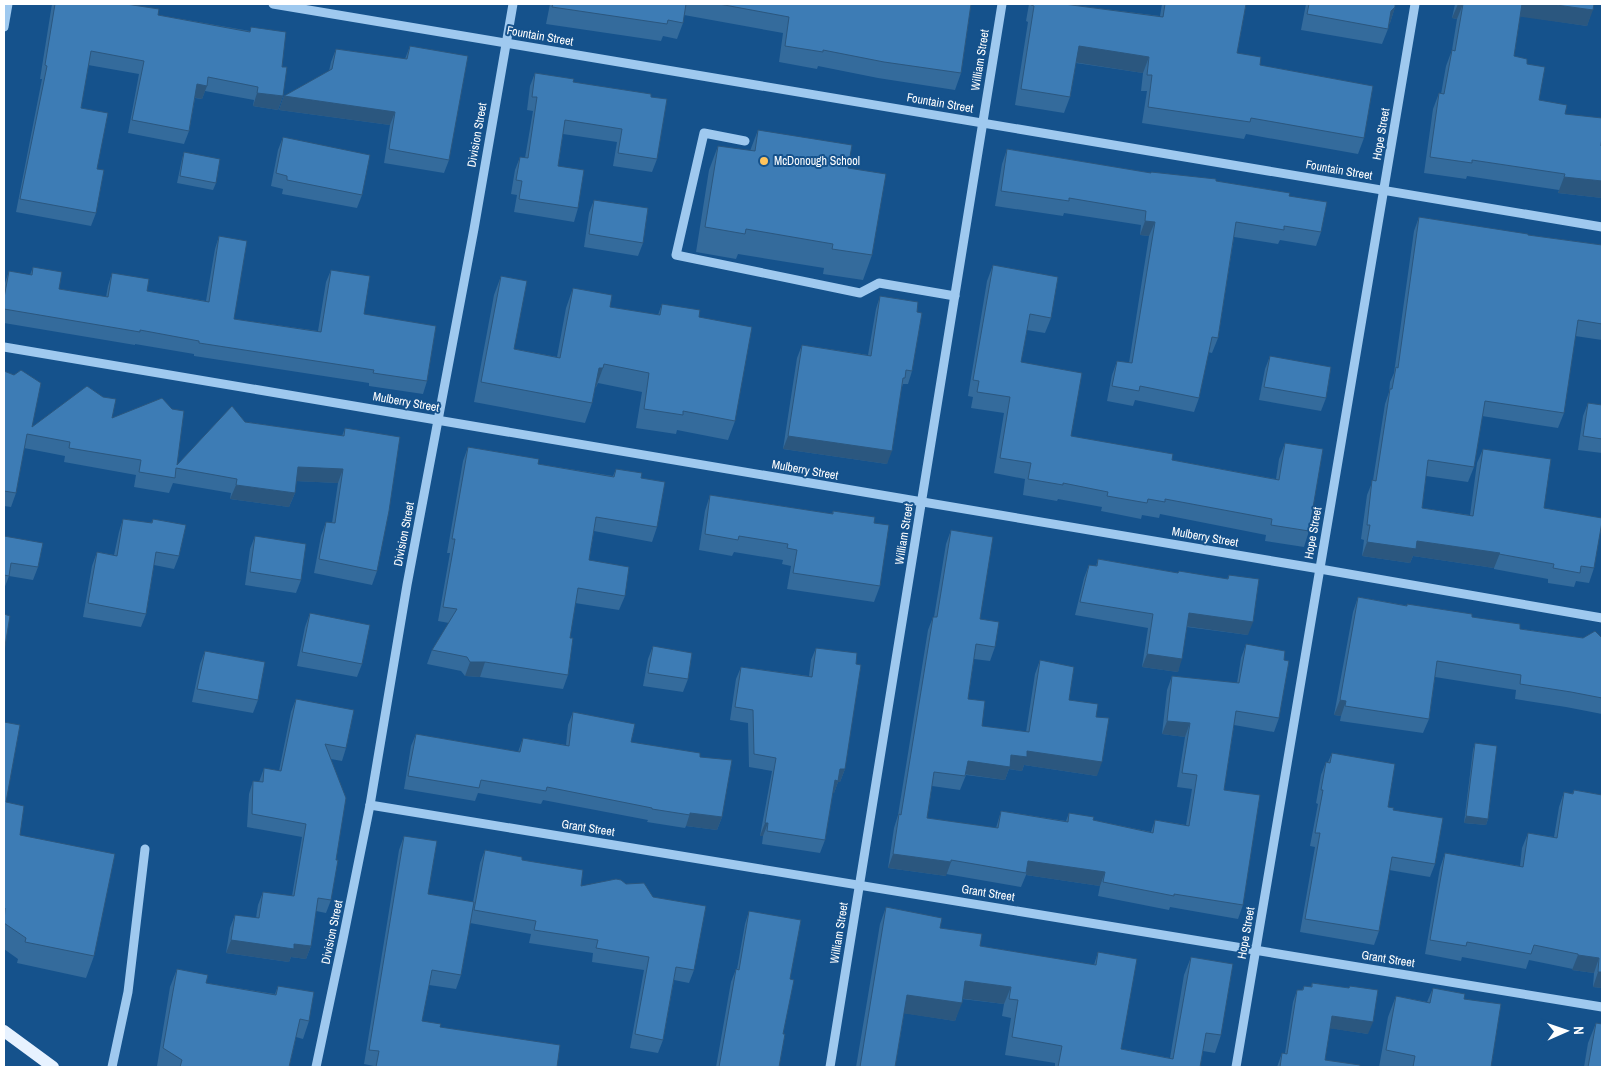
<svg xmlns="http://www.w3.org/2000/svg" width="1606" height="1071" font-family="'Archivo Narrow',sans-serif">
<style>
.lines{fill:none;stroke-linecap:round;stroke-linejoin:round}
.minor{stroke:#9fc9ef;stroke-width:9}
.major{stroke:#e7f2ff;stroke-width:12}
.wall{fill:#346b9c}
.shaded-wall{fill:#2b577f}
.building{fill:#3d7cb5;stroke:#2b577f}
.poi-dot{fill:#ffc45d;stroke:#15528c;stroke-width:2}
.labels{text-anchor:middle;stroke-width:4;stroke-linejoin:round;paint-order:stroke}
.street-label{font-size:12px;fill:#fff;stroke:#15528c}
.poi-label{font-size:12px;fill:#fff;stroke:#15528c;text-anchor:start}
</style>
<rect width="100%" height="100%" fill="#15528c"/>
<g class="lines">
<g class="minor">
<path d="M273,4L1602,227"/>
<path d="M4,27L8,4"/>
<path d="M745,141L704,133L676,255L860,293L879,283L955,296"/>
<path d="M4,347L1320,569L1602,618"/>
<path d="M370,805L1602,1007"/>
<path d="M112,1067L128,992L145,849"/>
<path d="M316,1067L343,939L370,805L407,585L474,229L513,4"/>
<path d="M830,1067L1002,4"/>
<path d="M1236,1067L1415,4"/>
</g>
<path class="major" d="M4,1031L53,1067"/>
</g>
<g class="wall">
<path d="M52,4H126L158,15L250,31L251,27L282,67L283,96L278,110L253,106L254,100L205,91L202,99L195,98L189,131L184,144L128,133L139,74L88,65L81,108L97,169L96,213L91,226L16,212L42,79H40Z"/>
<path d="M550,4H971L961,73L955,90L878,78L818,66L817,69L779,62L783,33L684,15L683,23L677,39L663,36L661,41L546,24Z"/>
<path d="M1029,4H1064L1160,16L1162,4H1246L1237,53L1260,65L1364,138L1358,154L1246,134L1244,139L1142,123L1147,91H1141L1143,73L1076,63L1070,97L1064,113L1015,105L1028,22L1026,21Z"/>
<path d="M1306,4H1395V7L1390,23L1389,24L1388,29L1382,44L1301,30Z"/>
<path d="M1455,4H1594L1587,26L1520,16L1514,56L1527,64L1539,100L1565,114L1602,146V198L1558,193L1559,190L1467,176L1466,179L1424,173L1433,109L1439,93L1441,94L1446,66L1452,50L1457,19L1452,18Z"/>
<path d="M410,46L449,160L444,173L384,163L390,125L279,110L284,96L329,71L331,62L336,49L405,59Z"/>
<path d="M535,73L573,82L651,97L657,159L652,172L613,166L617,142L563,134L558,166L578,208L574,222L514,212L517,195L511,194L515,170L520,157L525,158L533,111L527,110L530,86Z"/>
<path d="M758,130L848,168L872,255L863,280L823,274L824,268L738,254L736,259L696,252L709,170L718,146L750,151Z"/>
<path d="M283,137L362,195L357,208L282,194L283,189L271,186L278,150Z"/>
<path d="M1007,149L1150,173L1216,181L1289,196L1321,232L1316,246L1280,240L1278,244L1234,237L1218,338L1212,353L1208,352L1199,398L1194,412L1135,400L1133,406L1107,401L1112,375L1117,361L1129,363L1149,236L1140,235L1141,225L1064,213L1063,216L995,206L1002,164Z"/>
<path d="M184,152L216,183L213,190L177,183L182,159Z"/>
<path d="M594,200L643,243L638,256L584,247L589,213Z"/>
<path d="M1419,217L1528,235L1602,245V340L1575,336L1564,413L1558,428L1482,416L1474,467L1468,482L1426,476L1422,508L1470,515L1477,463L1483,449L1544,508L1594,568L1589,583L1576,581L1574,587L1548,583V579L1494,569V568L1413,556L1410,563L1362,556L1364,540L1361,539L1367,495L1373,480L1385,404L1389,392L1390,382L1394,373L1414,231Z"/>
<path d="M219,236L234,319L318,331L326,282L331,270L364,314L427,381L423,394L369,386V383L194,356V354L135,344V345L4,323V286L9,271L30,275L33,267L59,289L106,297L108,286L112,273L147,291L206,301L215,249Z"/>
<path d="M993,265L1051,318L1045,333L1027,330L1021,362L1071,436L1172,460L1276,479L1279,459L1285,443L1309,531L1304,547L1265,541L1266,535L1160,514L1159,518L1142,515L1141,519L1101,511L1102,507L1058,499L1057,501L1023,495L1025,479L994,473L1004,413L971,408L973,397L968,396L987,281Z"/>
<path d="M501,276L514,349L557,357L566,308L573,288L610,307L658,315L662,304L699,317L735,421L728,440L677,430L676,434L636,428L642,392L598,383L596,387H595L592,403L585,423L474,402L494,295Z"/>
<path d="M880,296L917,312L912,371L908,384H903L901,390L887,464L783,449L797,358L802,345L868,355L876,309Z"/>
<path d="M1270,356L1326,398L1321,411L1259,400L1265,369Z"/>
<path d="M4,371L32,427L112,418L177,465L245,422L342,436L345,428L377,571L372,585L314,573L321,536L326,522L332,523L338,483L296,481L295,493L289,507L230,499L231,493L173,483L169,493L134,487L136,475L64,462L65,456L24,448L16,493L11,507L4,506Z"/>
<path d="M1588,403L1602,405V453L1578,450L1583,416Z"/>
<path d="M468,447L538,464L613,476L616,469L641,478L657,527L652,542L594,531L589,560L625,596L619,610L575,603L570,638L568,675L563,689L480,677L465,676L461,671L427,664L432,650L449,623L438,621L450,553H447L463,461Z"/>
<path d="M710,495L832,514L833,511L874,523L880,586L874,602L787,589L791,566L782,564L783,560L734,552L732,556L699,550L705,511Z"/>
<path d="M123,519L151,523L153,519L179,556L174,569L154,565L146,614L141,627L83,617L92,566L97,552L114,555L119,532Z"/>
<path d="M951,530L980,619L995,647L990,661L974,659L968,699L982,726L1026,732L1035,674L1040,660L1069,700L1096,717L1097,776L1024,765L1022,771L1009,769L1005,780L966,775L960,790L932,786L927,818L996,828L1001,811L1066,821L1069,813L1093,820L1151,832L1155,820L1186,825L1192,789L1177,787L1185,737L1162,734L1167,690L1172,676L1237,683L1241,658L1246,644L1284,660L1279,718L1274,732L1234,725L1224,790L1243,905L1238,919L1170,907L1169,910L1098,896L1100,886L1026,875L1021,887L946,874V876L888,868L894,828L898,815L928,630L933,617H934L946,544Z"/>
<path d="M4,536L38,567L33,580L9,576L4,589Z"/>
<path d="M255,536L301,580L296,593L245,585L250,549Z"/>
<path d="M1098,559L1178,573L1227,579L1229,575L1248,635L1187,627L1178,672L1142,667L1148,628L1075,615L1084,578L1089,565L1096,566Z"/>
<path d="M1358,597L1472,617L1520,629L1583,638H1602V714L1566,707L1515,699L1516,690L1435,677L1429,719L1423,733L1340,721L1341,716L1334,715L1353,612Z"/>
<path d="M310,613L362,664L357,677L297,666L305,627Z"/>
<path d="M653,646L688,679L683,692L643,686L648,659Z"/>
<path d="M816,648L845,769L840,782H838L834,793H832L825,840L820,853L762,844L763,836H760L772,771L749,767L748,723L730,720L736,679L741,667L809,676L811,660Z"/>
<path d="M205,651L258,700L253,713L192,702L200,664Z"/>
<path d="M296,699L346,748L342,761L331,759L336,860L331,900L326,913L316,911L311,946L306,959L291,957L289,962L226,953L230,928L235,915L256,918L258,905L263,892L292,896L302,837L247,827L249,794L253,781L259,782L264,768L279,771L291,712Z"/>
<path d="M573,712L631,742L700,757L722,817L717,830L686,826L685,828L647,822L648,820L543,800L541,804L478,793L475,801L404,789L411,746L416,734L518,752L523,738L566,745L568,725Z"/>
<path d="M4,722L6,802L20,835L94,956L86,978L17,963L18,959L4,949Z"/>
<path d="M1475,743L1488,819L1486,825L1464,823L1473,750Z"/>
<path d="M1332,753L1388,807L1393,810L1435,864L1430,877L1389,870L1379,931L1374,945L1300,932L1315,847L1310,846L1318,804L1316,803L1321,775L1326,762H1328Z"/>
<path d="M1574,790L1602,795V988L1593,987L1594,973L1572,970L1573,969L1529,960L1526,969L1462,957L1461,961L1425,954L1440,868L1445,853L1520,866L1522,848L1528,833L1554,837L1559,807L1564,792L1572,794Z"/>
<path d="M404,836L428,894L473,902L480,863L485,850L522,860L581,886L694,970L689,983L674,980L663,1040L658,1053L630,1048L644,970L592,962L593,953L529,943L531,934L470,923L461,975L456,989L429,985L422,1021L557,1067H374V1066L364,1064L399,850Z"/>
<path d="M886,907L940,928L980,946L1094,965L1098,952L1121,1049L1170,1058L1184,975L1191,957L1221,1035L1215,1053L1203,1051L1200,1067H1055V1063L1005,1055L1011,1018L1002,1016L1004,1004L962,999L955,1021L904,1013L895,1067H856L880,924Z"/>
<path d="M749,911L790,979L779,1067H716L731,982L736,969H737L745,924Z"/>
<path d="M177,969L206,983L275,994L278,986L309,1021L303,1039L296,1037L289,1067H159L157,1066L170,987Z"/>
<path d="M1312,983L1349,988L1350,986L1368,1034L1330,1028L1325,1060L1360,1067H1277L1282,1053H1285L1293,1002L1297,990H1302L1304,986L1311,987Z"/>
<path d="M1433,988L1464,999L1491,1067H1379L1388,1017L1396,996L1427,1002Z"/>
<path d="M1596,1023L1602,1067H1584L1588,1043Z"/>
</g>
<g class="shaded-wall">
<path d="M1458,4H1463L1457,19L1452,18Z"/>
<path d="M1521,4H1549L1593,10L1587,26L1516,16Z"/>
<path d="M1395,7L1390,23L1385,26L1391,11Z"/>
<path d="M1079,46L1149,57L1143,73L1073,62Z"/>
<path d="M197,84L207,86L202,99L192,97Z"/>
<path d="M257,93L283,96L278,110L253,106Z"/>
<path d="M284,96L395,112L390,125L279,110Z"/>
<path d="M1564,177L1602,181V198L1558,193Z"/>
<path d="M1145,221L1155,222L1149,236L1140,235Z"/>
<path d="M599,368H603L596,387H592Z"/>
<path d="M788,436L892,451L887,464L783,449Z"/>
<path d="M298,467L343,469L338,483L293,481Z"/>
<path d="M236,485L295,493L289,507L230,499Z"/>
<path d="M1417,541L1500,553L1494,568L1413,556L1410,563L1362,556L1367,542Z"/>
<path d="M1189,613L1253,622L1248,635L1184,626Z"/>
<path d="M1147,654L1182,659L1178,672L1142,667Z"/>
<path d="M470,662H485L480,677L465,676Z"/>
<path d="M1340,700L1346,701L1341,716L1334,715Z"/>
<path d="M1167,721L1190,723L1185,737L1162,734Z"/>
<path d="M1027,751L1102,762L1097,776L1024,765L1022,771L1009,769L1005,780L963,774L968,761L1011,755Z"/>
<path d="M840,769H845L840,782H838L834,793H830Z"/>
<path d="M690,813L722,817L717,830L686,826Z"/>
<path d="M1466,816L1488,819L1486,825L1464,823Z"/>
<path d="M765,823H768L763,836H760Z"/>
<path d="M893,854L951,862L946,876L888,868Z"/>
<path d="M1028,861L1105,872L1100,886L1026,875Z"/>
<path d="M231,940L294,944L311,946L306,959L291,957L289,962L226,953Z"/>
<path d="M1578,955L1599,958L1594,973L1572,970Z"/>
<path d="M1598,972H1602V988L1593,987Z"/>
<path d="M965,981L1011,987L1004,1004L958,998Z"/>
<path d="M907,995L962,1003L955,1021L901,1013Z"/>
<path d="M1332,1016L1373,1022L1368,1034L1327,1028Z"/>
</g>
<g class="building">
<path d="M55,4H126L159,9L158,15L250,32L251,27L286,32L282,67H287L283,96L257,93L258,87L208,77L207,86L197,84L189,131L132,120L144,61L91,51L81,108L108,113L97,169L104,170L96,213L20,199L47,66L45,65Z"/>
<path d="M553,4H686L683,23L668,20L667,24L552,7Z"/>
<path d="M719,4H971L961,73L884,62L823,50V52L785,46L789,17Z"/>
<path d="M1032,4H1064L1163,17L1165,4H1246L1237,53L1261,57L1260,65L1373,86L1364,138L1251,118L1250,122L1148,107L1152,75H1147L1149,57L1079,46L1070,97L1021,89L1034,6L1031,5Z"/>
<path d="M1309,4H1395V7L1391,11L1388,29L1307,14Z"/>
<path d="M1463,4H1522L1514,56L1527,59V64L1545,67L1539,100L1567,105L1565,114L1602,118V136L1601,146H1602V181L1564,177L1565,174L1472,160V163L1430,157L1439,93L1444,94L1452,50L1455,51Z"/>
<path d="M1549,4H1594L1593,10Z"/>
<path d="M410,46L468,56L449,160L389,149L395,112L284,96L332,69L336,49L407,59Z"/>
<path d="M535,73L574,79L573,82L651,94V97L667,99L657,159L618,153L622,129L565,120L558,166L584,170L578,208L519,199L522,181L516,180L520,157L528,158L537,97H532Z"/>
<path d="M758,130L852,145L848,168L886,174L872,255L832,249L833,244L746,229L745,234L705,227L718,146L755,151Z"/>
<path d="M283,137L370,155L362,195L287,180V176L276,173Z"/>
<path d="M1007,149L1151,173V172L1216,179V181L1290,193L1289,196L1327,202L1321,232L1284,226V230L1236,222L1218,338L1212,337L1199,398L1140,386L1139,391L1112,386L1117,361L1132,363L1155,222L1145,221L1146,211L1069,198V201L1001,191Z"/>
<path d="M184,152L220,159L216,183L180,176Z"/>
<path d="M594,200L648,208L643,243L589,234Z"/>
<path d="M1419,217L1528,234V235L1602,245V324L1578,320L1564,413L1485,401L1474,467L1428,460L1422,508L1473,516L1483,449L1551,459L1544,508L1602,518V522L1594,568L1581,566L1580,573L1553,568L1554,564L1499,554L1500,553L1417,541L1416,549L1367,542L1370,525H1367L1372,480L1376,481L1390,389H1392L1396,367L1398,368Z"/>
<path d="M219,236L247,241L234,319L321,332L331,270L370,276L364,314L436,326L427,381L373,373L374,370L199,343V341L140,330V332L4,309V298L9,271L32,275L33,267L62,272L59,289L108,297L112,273L149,279L147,291L209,302Z"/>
<path d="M993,265L1058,277L1051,318L1030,314L1021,362L1082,373L1071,436L1173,454L1172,460L1279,480L1285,443L1323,449L1309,531L1271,525L1272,519L1165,499V502L1148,499L1147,503L1107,496L1108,492L1063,483V485L1028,479L1031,463L1000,458L1010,397L977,392L979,381L973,380Z"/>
<path d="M501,276L527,281L514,349L560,358L573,288L612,295L610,307L660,315L662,304L700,310L699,317L752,327L735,421L683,411V415L644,409L649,373L604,364L603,368H599L592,403L481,382Z"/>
<path d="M880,296L918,302L917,312L922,313L912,371L906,370L905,378H903L892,451L788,436L802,345L871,356Z"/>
<path d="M1270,356L1331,367L1326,398L1264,387Z"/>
<path d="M21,370L41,383L32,427L87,386L103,397L116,399L112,418L162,398L172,409L184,411L177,465L232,406L245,422L344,436L345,428L400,437L389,511L377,571L319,559L326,522L335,523L343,469L298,467L295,493L236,485L237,479L176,468L175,478L139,472L141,460L69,448L70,442L27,434L16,493L4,491V371L14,375Z"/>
<path d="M1588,403L1602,405V439L1583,436Z"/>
<path d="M468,447L539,459L538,464L614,477L616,469L642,473L641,478L665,482L657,527L596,517L589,560L629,567L625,596L578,588L570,638H573L568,675L485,662H470L467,657L432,650L457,609L443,607L455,539H452Z"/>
<path d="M710,495L833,514V511L875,517L874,523L889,525L880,586L793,573L797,550L787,548L788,544L739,536L738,540L705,534Z"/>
<path d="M123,519L152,523L153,519L186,525L179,556L156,552L146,614L88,603L97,552L117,556Z"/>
<path d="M951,530L993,537L980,619L999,622L995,647L976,644L968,699L985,701L982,726L1029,732L1040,660L1074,667L1069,700L1098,704L1096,717L1109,718L1102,762L1027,751V757L1011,755L1010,767L968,761L965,776L934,772L927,818L998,828L1001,811L1068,822L1069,813L1094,817L1093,820L1153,833L1155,820L1189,826L1197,775L1182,773L1190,723L1167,721L1172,676L1239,683L1246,644L1285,651L1284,660L1289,661L1279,718L1236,711L1224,790L1260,795L1243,905L1174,894V896L1103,882L1105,872L1028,861L1026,873L951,860V862L893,854L899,814L901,815L933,617H937Z"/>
<path d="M4,536L43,543L38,567L11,563L9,576L4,575Z"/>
<path d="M255,536L306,544L301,580L250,572Z"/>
<path d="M1098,559L1178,573L1179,571L1228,579L1229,575L1259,579L1253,622L1189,613L1182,659L1147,654L1153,614L1080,602L1089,565L1097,566Z"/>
<path d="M1358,597L1407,606V604L1472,614V617L1520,624V629L1583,638L1595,631L1602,638V698L1571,692L1520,684L1521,675L1437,661L1429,719L1345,706L1346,701L1340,700Z"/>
<path d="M310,613L370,625L362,664L302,652Z"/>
<path d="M4,614L10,616L4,652Z"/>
<path d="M653,646L692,653L688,679L648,673Z"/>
<path d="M816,648L857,653L856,664L861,665L845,769H840L838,781L835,780L825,840L767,831L768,823H765L776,758L754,754L753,710L735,707L741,667L812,677Z"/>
<path d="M205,651L265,662L258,700L197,689Z"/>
<path d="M296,699L354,710L346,748L325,744L346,798L336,860H338L331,900L318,898L311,946L294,944V949L231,940L235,915L259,918L263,892L294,896L306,824L252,814L253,781L263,782L264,768L281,771Z"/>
<path d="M573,712L635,724L631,742L700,753V757L732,760L722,817L690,813V815L652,809V808L547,787L546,791L481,780L479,788L408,776L416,734L520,752L523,738L569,746Z"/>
<path d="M4,722L20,725L6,802L24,806L20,835L115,854L94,956L25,942L26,938L4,923L5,908H4Z"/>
<path d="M1475,743L1497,746L1488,819L1466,816Z"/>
<path d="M1332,753L1395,764L1388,807L1394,808L1393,810L1443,818L1435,864L1392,857L1379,931L1305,919L1320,833H1315L1323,790H1321L1326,762L1330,763Z"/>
<path d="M1574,790L1602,795V972H1598L1599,958L1578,955V954L1534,945L1531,954L1467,942L1466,946L1430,940L1445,853L1523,867L1528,833L1557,838L1564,792L1573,794Z"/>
<path d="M404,836L437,841L428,894L474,902L461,975L432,970L422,1021L441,1024L440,1027L560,1045L557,1067H376L379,1051L369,1050Z"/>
<path d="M485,850L522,857V860L583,870L581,886L616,879L621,880L626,884L644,883L653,897L706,906L694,970L676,967L663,1040L635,1034L649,957L596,948L598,940L534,930L536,921L474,910Z"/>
<path d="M886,907L942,918L940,928L982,934L980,946L1096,965L1098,952L1137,959L1121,1049L1173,1059L1191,957L1233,964L1221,1035L1206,1033L1200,1067H1058L1062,1046L1012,1037L1018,1000L1009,999L1011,987L965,981L962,1003L907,995L895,1067H860Z"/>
<path d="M749,911L801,920L790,979L794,980L783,1034H785L779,1067H719L736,969L739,970Z"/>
<path d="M177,969L208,975L206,983L276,995L278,986L314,992L309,1021L300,1019L289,1067H180L182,1060L163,1048Z"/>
<path d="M1312,983L1349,988L1350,986L1378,990L1373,1022L1332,1016L1325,1060L1360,1065V1067H1280L1282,1053L1287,1054L1297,990H1303L1304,986L1312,987Z"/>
<path d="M1433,988L1465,994L1464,999L1501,1004L1491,1067H1413L1415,1056L1386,1050L1396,996L1430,1003Z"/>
<path d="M1596,1023L1602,1024V1067H1588Z"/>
</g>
<circle class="poi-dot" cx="764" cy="161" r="5"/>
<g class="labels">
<g class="street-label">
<text transform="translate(540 36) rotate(10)" y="4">Fountain Street</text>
<text transform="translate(980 60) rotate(-81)" y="4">William Street</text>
<text transform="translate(940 103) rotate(10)" y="4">Fountain Street</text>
<text transform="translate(1381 134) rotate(-80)" y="4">Hope Street</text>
<text transform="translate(477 135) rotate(-80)" y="4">Division Street</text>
<text transform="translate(1339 170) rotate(10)" y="4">Fountain Street</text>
<text transform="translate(406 402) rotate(10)" y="4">Mulberry Street</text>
<text transform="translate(805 470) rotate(10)" y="4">Mulberry Street</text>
<text transform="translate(1313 533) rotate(-80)" y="4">Hope Street</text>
<text transform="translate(404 534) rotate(-79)" y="4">Division Street</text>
<text transform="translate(904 534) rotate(-81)" y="4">William Street</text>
<text transform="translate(1205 537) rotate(10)" y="4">Mulberry Street</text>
<text transform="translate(588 828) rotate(9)" y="4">Grant Street</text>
<text transform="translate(988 893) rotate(9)" y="4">Grant Street</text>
<text transform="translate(332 932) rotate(-78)" y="4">Division Street</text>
<text transform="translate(839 933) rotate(-81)" y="4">William Street</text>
<text transform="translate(1246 933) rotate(-80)" y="4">Hope Street</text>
<text transform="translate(1388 959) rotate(9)" y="4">Grant Street</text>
</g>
<g class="poi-label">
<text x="774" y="165">McDonough School</text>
</g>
</g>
<rect width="1606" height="1071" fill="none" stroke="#ffffff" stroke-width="10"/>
<g transform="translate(1566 1031) rotate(88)" stroke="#15528c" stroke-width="4" paint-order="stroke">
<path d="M0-4L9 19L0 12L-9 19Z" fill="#ffffff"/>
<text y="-8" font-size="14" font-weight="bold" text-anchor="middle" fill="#ffffff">N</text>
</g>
</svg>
